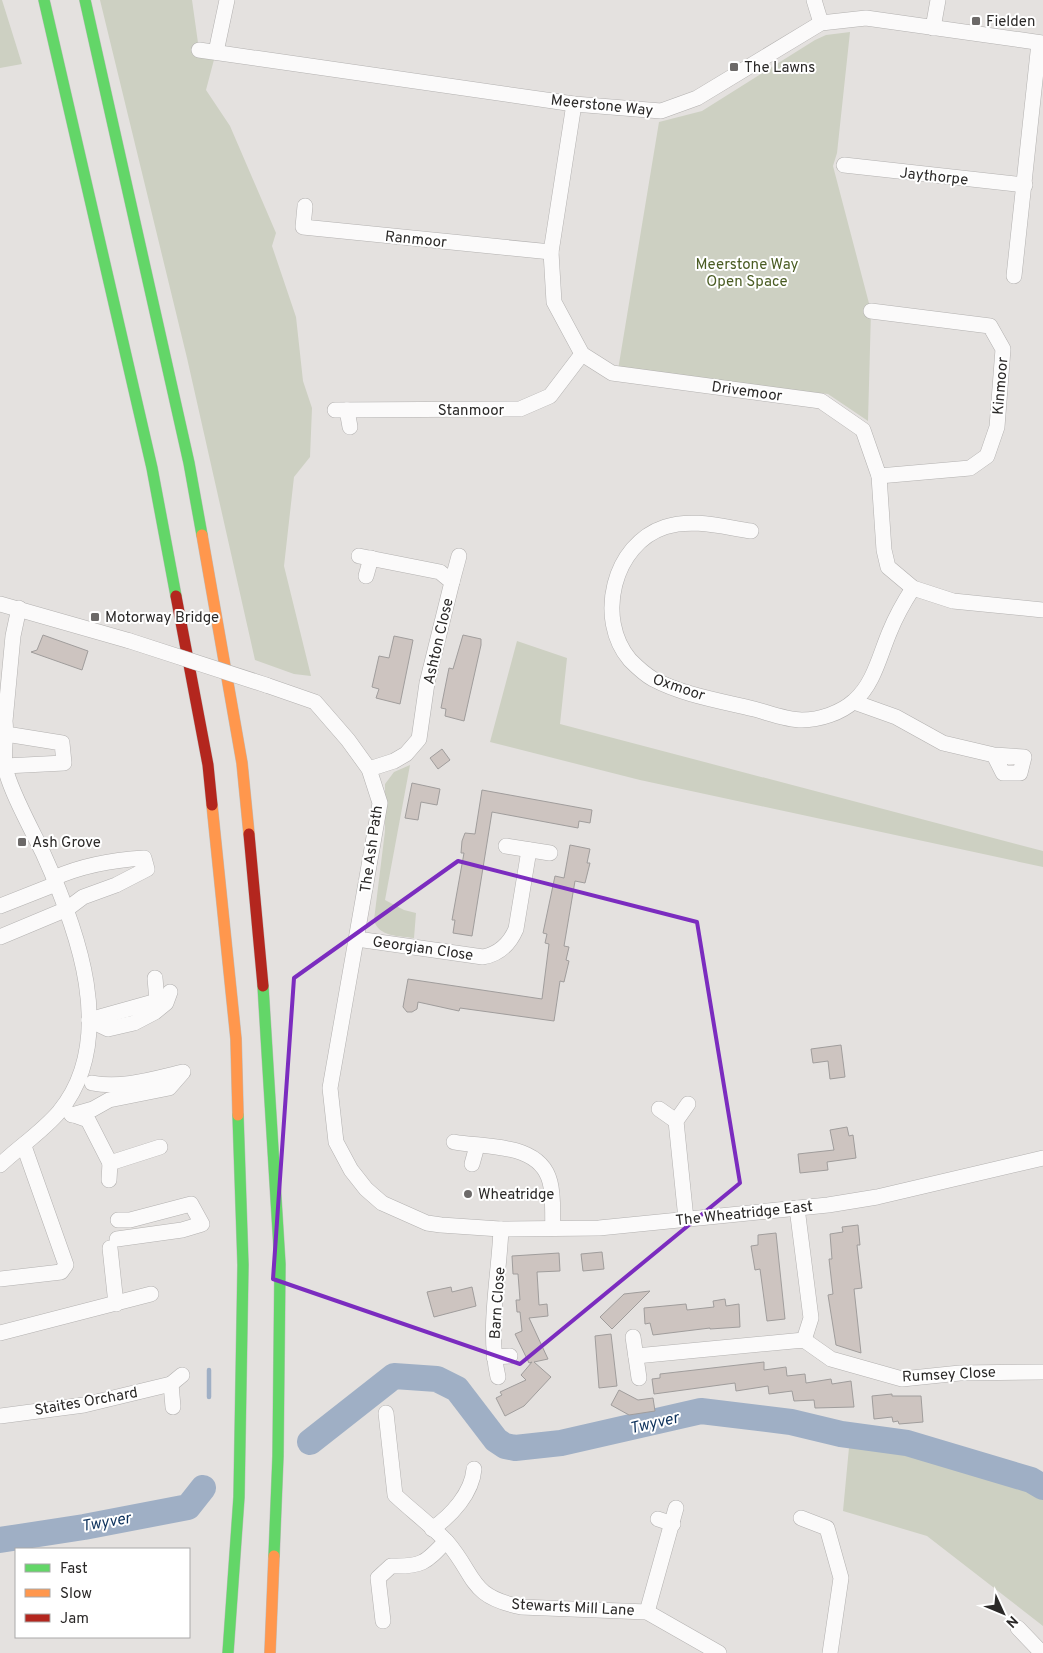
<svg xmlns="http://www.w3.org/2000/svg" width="1043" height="1653" font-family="Overpass,sans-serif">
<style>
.green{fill:#cdd0c2}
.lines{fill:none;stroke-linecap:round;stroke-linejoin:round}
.stream{stroke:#9fafc5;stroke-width:4.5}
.river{stroke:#9fafc5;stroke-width:26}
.building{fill:#cdc4c0;stroke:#a09d9c}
.street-casing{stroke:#b3b1b0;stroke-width:16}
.fast-casing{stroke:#bfbebd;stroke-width:12}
.slow-casing{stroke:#bfbebd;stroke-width:12}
.jam-casing{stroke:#bfbebd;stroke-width:12}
.street{stroke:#fbfafa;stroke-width:15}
.fast{stroke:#63d668;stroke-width:11}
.slow{stroke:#ff974d;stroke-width:11}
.jam{stroke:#b3261e;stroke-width:11}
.street-bridge-casing{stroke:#b3b1b0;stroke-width:16;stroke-linecap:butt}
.street-bridge{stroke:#fbfafa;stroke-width:15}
.marked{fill:none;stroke:#7b2cbf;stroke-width:4;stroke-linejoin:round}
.poi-dot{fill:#6c6968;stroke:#fff;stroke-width:2}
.labels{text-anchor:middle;stroke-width:4;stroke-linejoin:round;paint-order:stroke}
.poi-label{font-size:15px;fill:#2b2928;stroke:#fff;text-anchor:start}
.street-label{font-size:15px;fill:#2b2928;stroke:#fff}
.park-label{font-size:15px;fill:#4a5c23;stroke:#fff}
.water-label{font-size:16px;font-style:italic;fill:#0f335d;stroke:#fff}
</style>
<rect width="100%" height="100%" fill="#e4e1df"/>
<g class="green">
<path d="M0,0H2L22,64L0,68Z"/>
<path d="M100,0H192L199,50L216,52L206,90L230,126L276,233L272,246L296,317L303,381L312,408L310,457L294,477L284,566L311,676L294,674L255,660L187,358Z"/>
<path d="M850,32L837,153L833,166L871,311L868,421L828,394L618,370L659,122L702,111L815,40L826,35Z"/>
<path d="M517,641L567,658L560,724L1043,851V867L640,780L490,742Z"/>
<path d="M410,765L385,900L404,910L416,913L414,938C400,936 378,937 374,920L385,831V784L394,772Z"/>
<path d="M850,1437L911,1441L1043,1480V1626L927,1536L843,1511Z"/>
</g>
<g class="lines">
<path class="stream" d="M209,1370V1397"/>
<g class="river">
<path d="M310,1442L394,1376L437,1379L457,1389L496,1440L505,1446L515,1448L561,1443L701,1411L791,1422L841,1434L907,1443L1031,1480L1043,1487"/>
<path d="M0,1540L84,1527L188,1507L203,1488"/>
</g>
</g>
<g class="building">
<path d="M43,635L88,651L82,670L31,652L37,650Z"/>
<path d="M463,635L481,639V645L464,721L445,716L446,709L441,708L449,668L453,669Z"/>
<path d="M394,636L413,640L400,704L376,698L379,689L372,687L379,656L389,658Z"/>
<path d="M442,749L450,760L438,769L430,758Z"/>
<path d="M412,783L440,789L437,805L421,802L418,820L405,818Z"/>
<path d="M482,790L592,810L590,823L579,821L578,828L492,812L472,936L453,933L455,920H452L464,853H461L462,841L465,833L475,834Z"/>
<path d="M570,845L590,849L587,863H590L585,883L575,881L564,946L569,947L566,960L569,961L564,982L560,981L554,1021L460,1008L459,1011L418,1002L417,1009L412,1012H407L403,1007L408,979L542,999L549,944L545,943L547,934L543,933L555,876L564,878Z"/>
<path d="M841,1045L845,1077L830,1079L828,1061L813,1063L811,1049Z"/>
<path d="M847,1127L849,1136L853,1135L856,1158L827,1162L828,1170L800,1173L798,1154L834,1150L830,1130Z"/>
<path d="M858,1225L860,1245H857L862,1288L854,1289L861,1353L836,1345L828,1295L833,1294L829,1259H832L830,1234L843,1232L842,1227Z"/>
<path d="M776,1233L785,1319L767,1321L760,1269L755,1270L751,1246L758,1245V1235Z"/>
<path d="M602,1252L604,1269L583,1271L581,1254Z"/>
<path d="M559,1253L560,1271L537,1272L539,1305L547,1304L548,1316L529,1318L548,1359L534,1362L551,1377L524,1406L505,1416L496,1398L502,1395L500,1392L526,1380L521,1375L532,1362L529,1363L515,1334L522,1331L520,1312H517L516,1300H520L518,1274H513L512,1256Z"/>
<path d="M451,1287L452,1292L472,1287L476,1306L434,1317L427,1292Z"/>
<path d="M650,1291L612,1329L600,1317L624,1294Z"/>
<path d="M725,1299L726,1306L739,1304L740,1327L710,1329V1328L653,1335L650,1323L645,1324L644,1308L686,1304L687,1310L714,1307L713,1301Z"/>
<path d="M611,1334L617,1386L599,1388L595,1336Z"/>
<path d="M764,1362V1370L786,1367L787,1376L805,1374L806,1383L831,1379L832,1384L851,1381L854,1407L815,1408L814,1400L794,1401L792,1391L769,1394L768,1386L736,1391L735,1383L654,1394L652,1379L660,1378V1374Z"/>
<path d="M619,1390L638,1400L653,1398L655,1411L629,1415L611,1405Z"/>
<path d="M892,1394V1396H921L923,1422L899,1424L898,1421L893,1422L892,1417L874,1419L872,1396Z"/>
</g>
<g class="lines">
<defs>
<g id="street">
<path d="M814,0L821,23"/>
<path d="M933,28L938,0"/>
<path d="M199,50L574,104L661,111L697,98L821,23L866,18L1043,43"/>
<path d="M216,52L227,0"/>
<path d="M574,104L551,252L554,302L582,354L612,373L821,401L863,430L879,476L884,550L888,567L913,588L953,601L1043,610"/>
<path d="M844,165L1025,185"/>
<path d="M305,206L303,227L551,252"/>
<path d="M1014,276L1039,43"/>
<path d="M871,311L990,326L1003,349L997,427L987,456L970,468L879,476"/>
<path d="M335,410L520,409L550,396L582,354"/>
<path d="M347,410L350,427"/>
<path d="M751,531C723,527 692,518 665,527C613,544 595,619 630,660C637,667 644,674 653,679C683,695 721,701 754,709C769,713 787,720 802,720C819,720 841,713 854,701C874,684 880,654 890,631C896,616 904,602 913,588"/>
<path d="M359,556L440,572L452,582L427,683L419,739L406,754L394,761L369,769"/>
<path d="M366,576L371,558"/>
<path d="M452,582L459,556"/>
<path d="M0,604L130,641"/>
<path d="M266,685L315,702L348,740L369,769L380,803L330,1088L336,1142L351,1170L366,1189L382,1203L427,1223L441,1225L500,1229L599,1228L828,1205L877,1197L1043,1158"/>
<path d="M854,702L896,717L943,743L994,755L1024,757L1020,773H1003L994,755"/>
<path d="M5,766L64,763L62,743L6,734"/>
<path d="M506,846L550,853"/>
<path d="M0,906L56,884"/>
<path d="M0,937L67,909L83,897L116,885L147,869L144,858C112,860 83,865 54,878"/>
<path d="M357,939L483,957C499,954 510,943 516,929L529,850"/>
<path d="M89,1020L108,1029L134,1023L155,1012L166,1003L170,992"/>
<path d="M89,1020L157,1001L155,978"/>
<path d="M659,1109L676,1121"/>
<path d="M71,1114L88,1120L110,1163L160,1147"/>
<path d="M72,1115L93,1109L109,1100L169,1088L183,1072C153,1079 122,1089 92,1083"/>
<path d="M454,1142C486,1148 540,1142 550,1182C554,1197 552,1213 553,1228"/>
<path d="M472,1164L477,1146"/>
<path d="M0,1165C18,1148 44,1130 59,1112C119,1039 77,928 43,853C33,832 8,787 5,766C3,752 7,736 5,721L13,636L19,608"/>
<path d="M109,1180L110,1163"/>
<path d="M797,1208L811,1318L804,1340"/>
<path d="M686,1219L676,1121L688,1104"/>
<path d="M117,1239L182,1230L202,1224L191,1204L130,1220H118"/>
<path d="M110,1248L116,1304"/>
<path d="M0,1279L61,1272L66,1265L25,1149"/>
<path d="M0,1333L151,1294"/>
<path d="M633,1337L639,1378"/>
<path d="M636,1356L804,1340L831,1359L902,1379L960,1373L1043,1372"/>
<path d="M494,1357L510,1356"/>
<path d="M498,1377C487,1330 499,1278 501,1229"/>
<path d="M171,1384L173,1407"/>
<path d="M386,1413L395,1495C412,1511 431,1525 447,1542C477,1577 468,1596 521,1607L647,1612L719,1653"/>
<path d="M0,1416L84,1405L171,1384L182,1375"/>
<path d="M801,1518L827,1528L841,1578L830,1653"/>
<path d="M658,1519L673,1524"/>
<path d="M432,1529C452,1515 472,1493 474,1469"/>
<path d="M647,1612L676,1508"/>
<path d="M383,1621L378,1578L391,1566C421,1567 426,1563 446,1541"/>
<path d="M1018,1628L1042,1653"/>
</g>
<g id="fast">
<path d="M44,0L152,468L176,596"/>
<path d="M85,0L189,463L202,535"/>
<path d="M263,986L280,1264L278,1456L274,1556"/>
<path d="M228,1653L239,1497L243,1265L238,1115"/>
</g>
<g id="slow">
<path d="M202,535L242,763L249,834"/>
<path d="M212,805L236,1039L238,1115"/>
<path d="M270,1653L274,1556"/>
</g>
<g id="jam">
<path d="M176,596L208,765L212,805"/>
<path d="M249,834L263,986"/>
</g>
</defs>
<use href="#street" class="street-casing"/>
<use href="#fast" class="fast-casing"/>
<use href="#slow" class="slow-casing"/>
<use href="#jam" class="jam-casing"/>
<use href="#street" class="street"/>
<use href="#fast" class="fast"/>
<use href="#slow" class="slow"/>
<use href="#jam" class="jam"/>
<defs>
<path id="street-bridge" d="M130,641L266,685"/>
</defs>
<use href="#street-bridge" class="street-bridge-casing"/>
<use href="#street-bridge" class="street-bridge"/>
</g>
<path class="marked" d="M458,861L697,922L740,1183L520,1364L273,1279L294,978Z"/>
<g class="poi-dot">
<rect x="971" y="16" width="10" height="10" rx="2.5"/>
<rect x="729" y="62" width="10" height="10" rx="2.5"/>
<rect x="90" y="612" width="10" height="10" rx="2.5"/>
<rect x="17" y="837" width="10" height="10" rx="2.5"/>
<circle cx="468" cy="1194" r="5"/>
</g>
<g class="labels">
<g class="poi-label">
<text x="986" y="26">Fielden</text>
<text x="744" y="72">The Lawns</text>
<text x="105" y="622">Motorway Bridge</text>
<text x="32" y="847">Ash Grove</text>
<text x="478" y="1199">Wheatridge</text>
</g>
<g class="street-label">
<text transform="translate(602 105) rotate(6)" y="5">Meerstone Way</text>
<text transform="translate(934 176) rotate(6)" y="5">Jaythorpe</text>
<text transform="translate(416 239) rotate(6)" y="5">Ranmoor</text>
<text transform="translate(1000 386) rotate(-85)" y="5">Kinmoor</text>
<text transform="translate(747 391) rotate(8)" y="5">Drivemoor</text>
<text x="471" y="415">Stanmoor</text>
<text transform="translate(438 641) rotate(-77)" y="5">Ashton Close</text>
<text transform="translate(679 687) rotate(19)" y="5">Oxmoor</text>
<text transform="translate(371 849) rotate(-82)" y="5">The Ash Path</text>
<text transform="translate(423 948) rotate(8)" y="5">Georgian Close</text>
<text transform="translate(744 1213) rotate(-6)" y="5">The Wheatridge East</text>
<text transform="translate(497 1303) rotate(-86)" y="5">Barn Close</text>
<text transform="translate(949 1374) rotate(-3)" y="5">Rumsey Close</text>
<text transform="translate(86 1401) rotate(-10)" y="5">Staites Orchard</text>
<text transform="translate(573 1607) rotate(3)" y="5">Stewarts Mill Lane</text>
</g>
<g class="park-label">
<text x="747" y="269">Meerstone Way<tspan x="747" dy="17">Open Space</tspan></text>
</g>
<g class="water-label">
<text transform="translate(654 1422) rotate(-13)" y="6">Twyver</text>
<text transform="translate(106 1521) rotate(-10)" y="6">Twyver</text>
</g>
</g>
<rect x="15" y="1548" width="175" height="90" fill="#ffffff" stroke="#aaa9a9"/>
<rect x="25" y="1564" width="25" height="8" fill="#63d668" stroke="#aaa9a9"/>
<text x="60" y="1573" font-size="15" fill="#2b2928">Fast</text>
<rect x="25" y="1589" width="25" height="8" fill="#ff974d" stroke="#aaa9a9"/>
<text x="60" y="1598" font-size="15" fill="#2b2928">Slow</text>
<rect x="25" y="1614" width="25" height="8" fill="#b3261e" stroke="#aaa9a9"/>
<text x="60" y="1623" font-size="15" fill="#2b2928">Jam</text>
<g transform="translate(1003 1613) rotate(134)" stroke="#ffffff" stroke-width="4" paint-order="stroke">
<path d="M0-4L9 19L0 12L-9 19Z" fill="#2b2928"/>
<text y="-8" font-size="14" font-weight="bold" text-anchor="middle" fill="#2b2928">N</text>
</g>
</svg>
